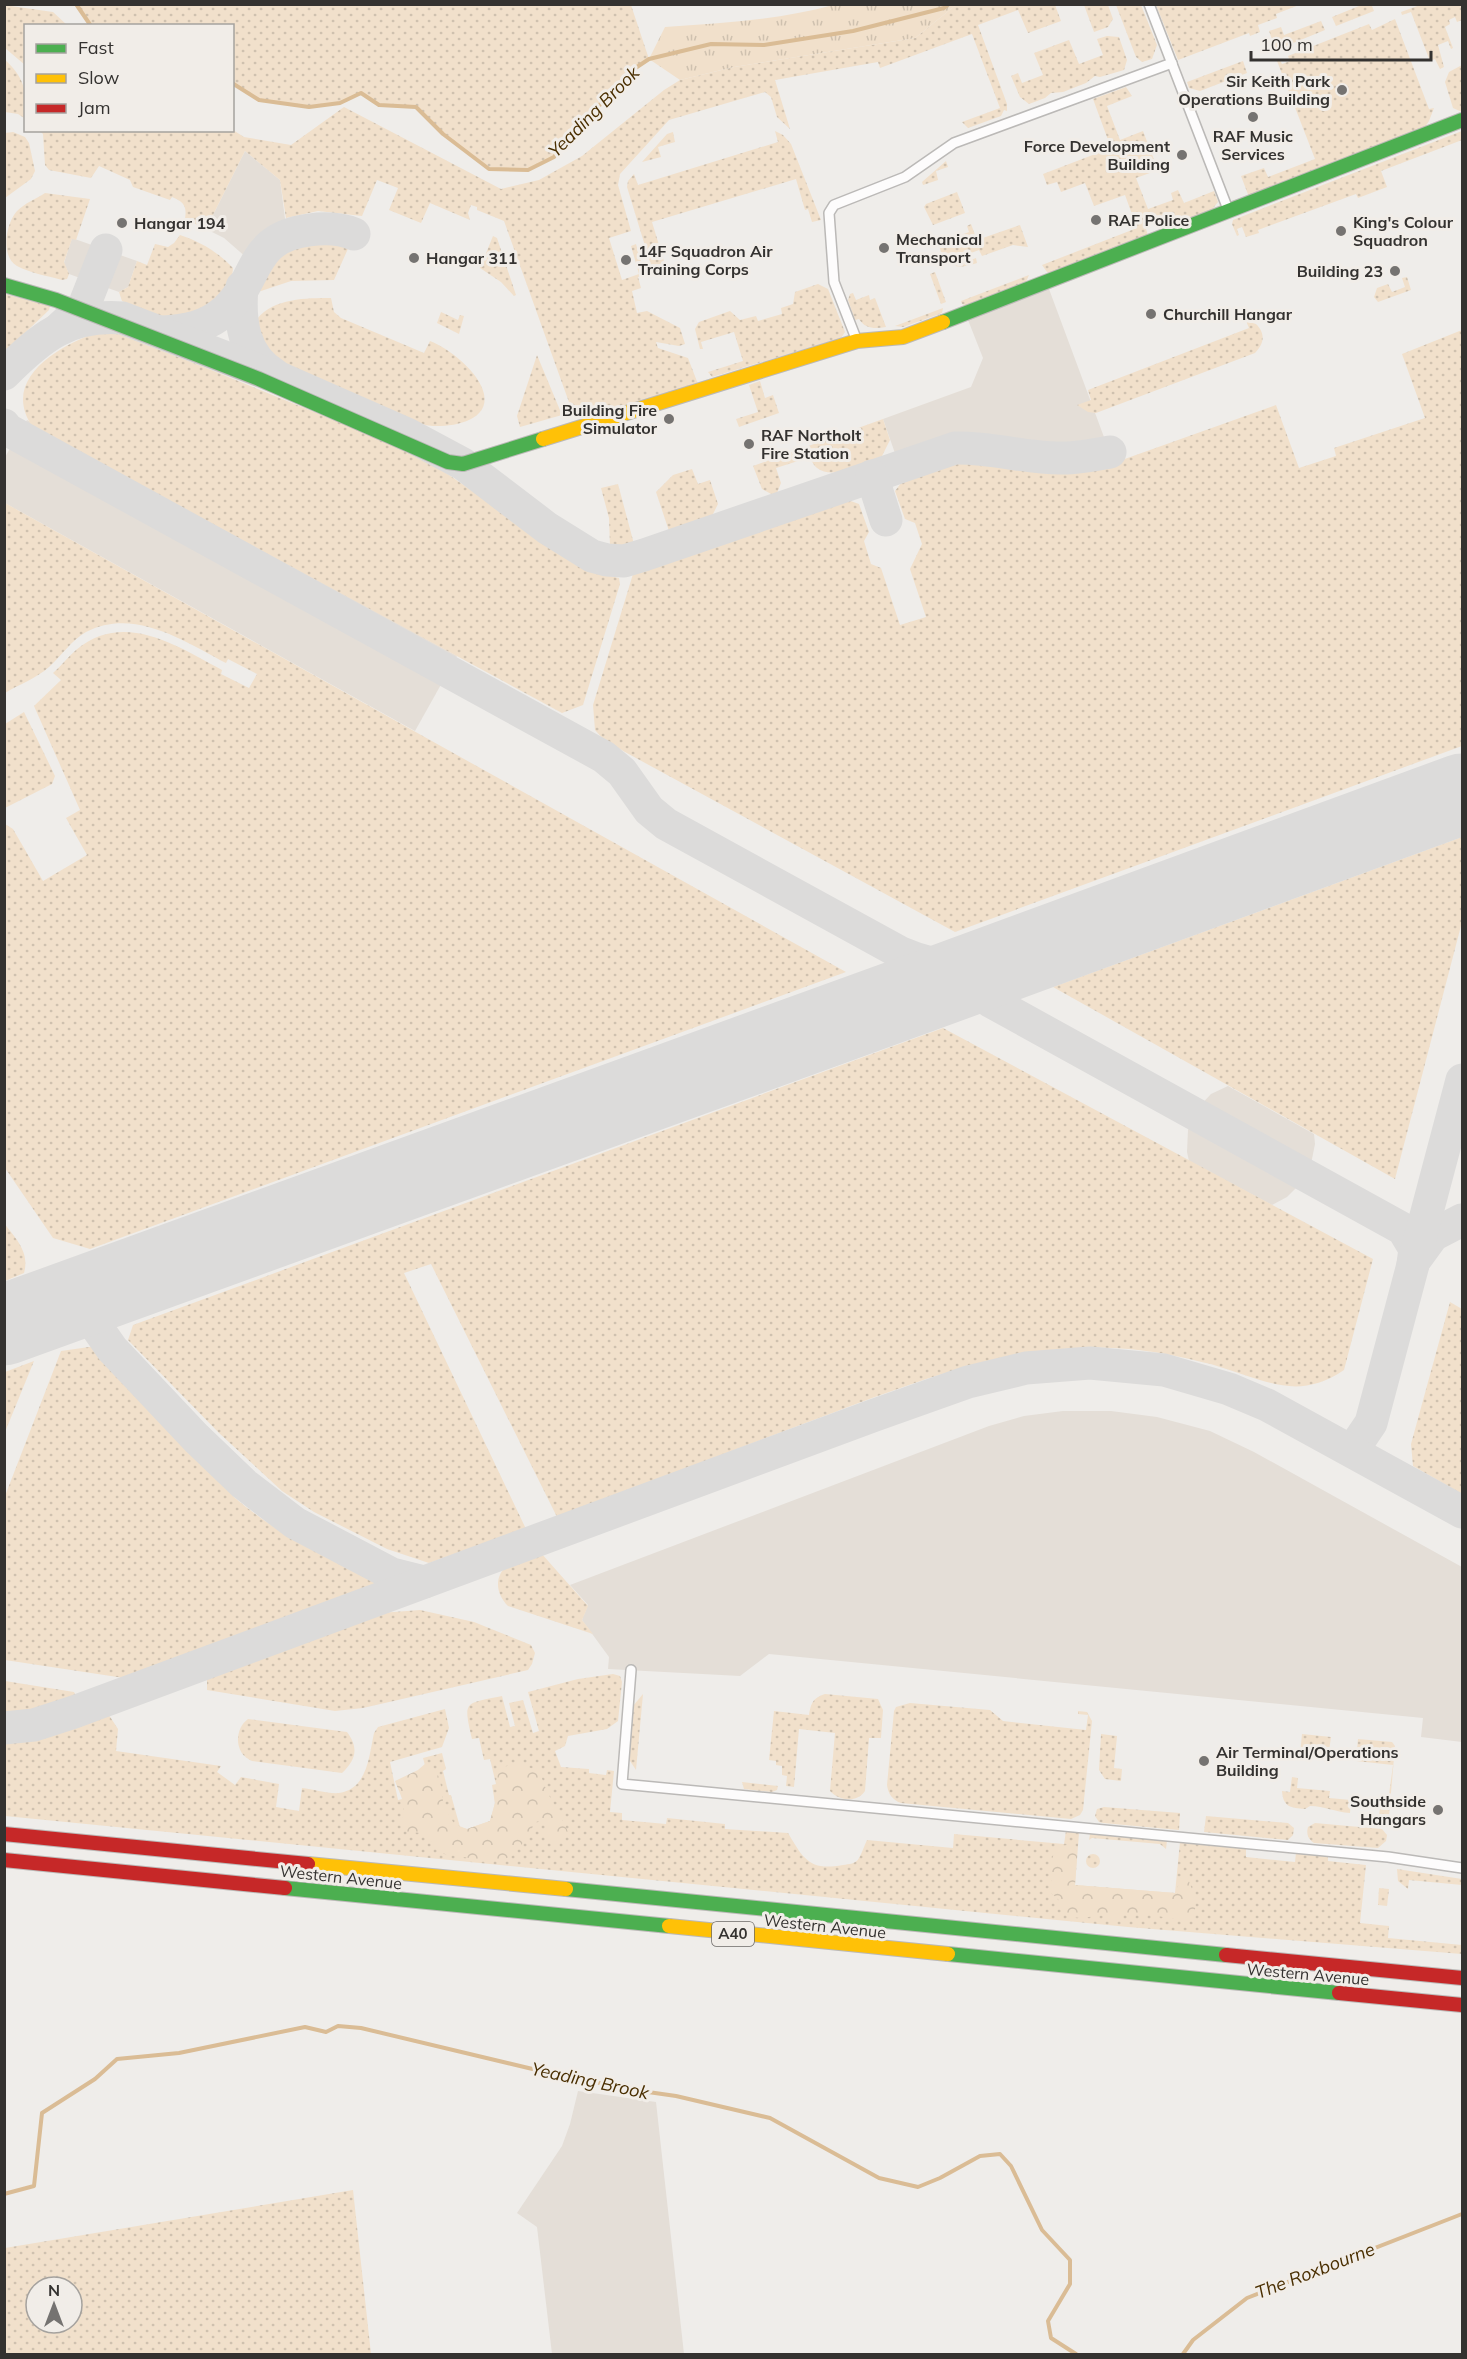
<svg xmlns="http://www.w3.org/2000/svg" width="1467" height="2359" font-family="Mulish,sans-serif">
<style>
.built{fill:#e4ded7}
.grass{fill:url(#grass-dots);fill-rule:evenodd}
.forest{fill:url(#forest-crowns)}
.park{fill:url(#park-tufts)}
.lines{fill:none;stroke-linecap:round;stroke-linejoin:round}
.stream{stroke:#dabc95;stroke-width:4}
.taxiway{stroke:#dcdbda;stroke-width:33}
.runway{stroke:#dcdbda;stroke-width:81}
.street-casing{stroke:#bbb9b7;stroke-width:12}
.fast-casing{stroke:#bbb9b7;stroke-width:16}
.slow-casing{stroke:#bbb9b7;stroke-width:16}
.jam-casing{stroke:#bbb9b7;stroke-width:16}
.street{stroke:#fdfcfc;stroke-width:9}
.fast{stroke:#4caf50;stroke-width:14}
.slow{stroke:#ffc107;stroke-width:14}
.jam{stroke:#c62828;stroke-width:14}
.poi-dot{fill:#757371;stroke:#f1ede8;stroke-width:2}
.labels{text-anchor:middle;stroke-width:6;stroke-linejoin:round;paint-order:stroke}
.shield{fill:#f1ede8;stroke:#6d6a67;stroke-width:1.5}
.shield-label{font-size:15px;font-weight:bold;fill:#343230}
.poi-label{font-size:16px;font-weight:bold;fill:#343230;stroke:#f1ede8;text-anchor:start}
.street-label{font-size:16px;fill:#343230;stroke:#f1ede8}
.water-label{font-size:18px;font-style:italic;fill:#492e00;stroke:#f1ede8}
</style>
<defs>
<pattern id="grass-dots" width="8" height="8" patternUnits="userSpaceOnUse" patternTransform="scale(1.5)"><rect width="8" height="8" fill="#f1e0cb"/><path d="M2 2h.1M6 6h.1" fill="none" stroke="#cfc1af" stroke-width="1.8" stroke-linecap="round"/></pattern>
<pattern id="forest-crowns" width="20" height="18" patternUnits="userSpaceOnUse" patternTransform="scale(1.5)"><rect width="20" height="18" fill="#f1e0cb"/><path d="M2 6a3 3 0 1 1 6 0M12 15a3 3 0 1 1 6 0" fill="none" stroke="#cfc1af"/></pattern>
<pattern id="park-tufts" width="24" height="20" patternUnits="userSpaceOnUse" patternTransform="scale(1.5)"><rect width="24" height="20" fill="#f1e0cb"/><path d="M3 7l-1-3M5 7V3M7 7l1-3M15 17l-1-3M17 17v-4M19 17l1-3" fill="none" stroke="#cfc1af"/></pattern>
</defs>
<rect width="100%" height="100%" fill="#efedea"/>
<g class="built">
<path d="M245,151L280,180L287,234L273,242L260,256L255,265L224,238L206,229Z"/>
<path d="M72,238L137,261L128,287L119,292L69,274L64,263Z"/>
<path d="M1049,289L1114,464L1091,472L1056,471L978,462L941,465L904,479L883,419L971,387L983,358L968,320Z"/>
<path d="M27,420L457,656L415,731L5,503V457Z"/>
<path d="M1228,1086L1314,1134L1315,1144L1311,1164L1302,1182L1287,1197L1272,1205L1189,1161L1187,1152L1188,1130L1196,1110L1211,1094Z"/>
<path d="M1063,1411H1111L1157,1417L1210,1431L1254,1452L1462,1567V1742L1421,1737L1423,1718L769,1654L740,1676L608,1669L609,1657L582,1620L588,1605L570,1585L989,1426L1024,1416Z"/>
<path d="M578,2091L656,2102L684,2354H552L537,2227L517,2213L562,2146L570,2124Z"/>
</g>
<g class="grass">
<path d="M1364,4L1374,5L1372,6L1374,11L1336,26L1332,17Z"/>
<path d="M4,5L53,12L67,25L26,26L25,65L5,48Z"/>
<path d="M76,5H631L649,59L634,69L572,134L554,157L528,170L489,169L443,134L416,107L379,105L361,93L340,103L309,107L259,100L233,83L232,26L91,25Z"/>
<path d="M956,5H1055L1061,21L1028,33L1018,10L978,25L1007,104V111L1004,110L1001,116L968,128L962,122L1000,108L972,34L880,68L878,62L775,80L790,129L777,117L771,97L765,92L669,120L620,174L618,185L631,231L609,238L622,280L639,274L631,246L636,244L645,275L638,277L641,288L632,291L637,313L647,311L680,328L685,344L679,346L656,342L658,348L688,358L698,384L591,420C579,419 576,416 570,405L504,221L477,210V207L471,205L468,213L470,220L430,203L421,223L389,210L398,188L377,180L362,216L318,211L286,218L280,180L245,151L206,229L185,219C187,206 184,202 172,197L170,200L133,187L130,180L99,166L91,178L49,170L45,165L43,134L40,131L233,130L244,137L291,145L344,107L501,189L539,180L582,156L664,90L680,80L734,67L915,38Z"/>
<path d="M1084,5H1108L1113,19L1108,27L1094,32Z"/>
<path d="M1116,5H1141L1157,45L1152,59L1142,62L1136,57Z"/>
<path d="M1156,5H1299L1276,14L1277,18L1258,25L1260,32L1250,36L1249,33L1178,60Z"/>
<path d="M1420,5H1462V20L1457,22L1455,17L1449,20L1450,24L1445,27L1453,48L1451,49L1448,41L1438,45L1444,67L1440,69L1435,59L1430,61L1411,12L1402,15L1401,12Z"/>
<path d="M1395,19L1429,109L1434,108L1429,121L1425,127L1249,197L1241,176L1264,168L1268,177L1315,159L1277,61L1280,60L1282,64L1290,61L1288,56L1369,24L1372,30Z"/>
<path d="M1321,21L1325,30L1276,50L1269,31L1281,27L1284,35Z"/>
<path d="M1107,36L1119,37L1127,60L1124,70L1100,77L1095,76L1086,83L1063,92L1051,93L1045,98L1029,104L1020,97L1011,76L1018,73L1022,83L1043,75L1034,53L1069,40L1079,64L1103,55L1097,39Z"/>
<path d="M4,59C24,77 28,91 24,118L18,114L5,112Z"/>
<path d="M1243,61L1247,73L1200,91L1189,88L1187,82Z"/>
<path d="M1462,65V112L1453,108L1445,82L1449,72Z"/>
<path d="M1126,87L1132,96L1107,106L1120,140L1143,131L1158,170L1136,178L1148,209L1173,200L1171,193L1178,190L1184,203L1214,191L1218,202L1210,212L1177,224L1173,214L1145,225L1148,236L1051,274L1047,272L1042,265L1137,228L1125,195L1094,206L1085,183L1061,192L1057,182L1047,185L1043,174L1111,148L1093,99Z"/>
<path d="M775,131L783,135L791,144L821,220L812,222L808,209L805,210L796,179L652,222L666,268L653,272L627,187L628,181L634,174L638,185L778,142Z"/>
<path d="M1462,131V140L1381,171L1387,187L1358,198L1356,194L1258,230L1259,233L1246,237L1242,227L1237,229L1239,235L1237,236L1232,224L1233,220Z"/>
<path d="M13,132L25,137L29,143L35,171L31,179L5,198V133Z"/>
<path d="M673,132L675,142L658,147L661,157L642,162L667,134Z"/>
<path d="M946,161L948,167L936,171L938,180L923,185L922,182Z"/>
<path d="M957,192L965,213L933,225L924,207L926,204Z"/>
<path d="M45,193L90,199L76,240L72,239L64,262L69,274L67,279L62,280C48,276 30,273 17,266C0,256 6,223 17,211C25,203 36,199 45,193Z"/>
<path d="M971,224L977,240L1020,225L1028,247L1013,245L982,256L979,250L963,256L965,262L976,258L977,263C951,272 940,263 938,236L941,235L944,241L969,232L967,226Z"/>
<path d="M180,235C201,242 218,252 233,268C232,300 195,320 165,317C151,316 135,306 122,301L119,292L128,287L137,261L147,265L155,244L168,247L174,243Z"/>
<path d="M493,236L497,238L516,295L514,296L501,282L480,268Z"/>
<path d="M340,239L351,242L334,280L291,281L255,293C272,253 295,238 340,239Z"/>
<path d="M935,272L946,302L941,304L930,274Z"/>
<path d="M1029,275L1025,284L968,306L962,304L961,301Z"/>
<path d="M1407,277L1411,290L1378,302L1374,297L1377,288L1388,284L1392,292L1405,287L1402,278Z"/>
<path d="M818,284L828,289L845,332L841,338L712,377L708,372L743,361L734,332L701,342L703,349H700L695,329L699,322L730,311L740,320L756,316L758,321L782,314L781,308L793,304L795,292Z"/>
<path d="M853,293L856,300L869,295L870,300L875,298L886,327C875,329 865,329 859,319L855,320L848,300L850,294Z"/>
<path d="M5,294L50,306L49,310L5,352Z"/>
<path d="M331,298L334,312L341,318L424,353L430,341C449,348 480,373 484,394C490,421 452,427 433,426C415,425 397,414 381,407C350,394 319,381 287,367C270,355 258,340 257,319C274,298 306,298 331,298Z"/>
<path d="M943,308L942,313L937,315L903,327L895,326Z"/>
<path d="M441,312L458,320L460,315L464,316L459,334L437,323Z"/>
<path d="M1246,321L1256,324C1266,334 1264,344 1255,353L1096,413L1088,412L1077,405L1091,400L1088,390L1249,328Z"/>
<path d="M1462,330V746L955,932L625,752L603,739L595,730L593,705L633,574L845,499L859,504L869,532L864,541L871,564L881,568L900,625L926,617L910,569L922,544L915,523L905,519L895,491L904,479L941,465L978,462L1056,471H1091L1276,405L1299,468L1336,456L1334,448L1425,418L1402,354Z"/>
<path d="M98,332H118L410,451L449,475L589,571L619,578L620,584L583,705L562,713L32,426C0,378 61,345 98,332Z"/>
<path d="M537,355L562,415L520,427L517,416Z"/>
<path d="M760,381L765,398L773,395L779,413L739,427L736,419L758,412L749,385Z"/>
<path d="M883,419L890,440L882,456C866,462 834,481 817,468C811,463 809,454 806,447L800,449L801,453L796,455L798,461L776,468L781,483L777,493L773,495L762,489L753,466Z"/>
<path d="M692,469L698,484L710,480L718,504L711,518L669,531L656,492L673,475Z"/>
<path d="M618,484L634,544L621,547L610,546L609,518L601,488Z"/>
<path d="M5,503L846,972L90,1249L53,1238L5,1168V824L13,829L43,881L87,855L66,818L80,810L34,706L61,680L53,673C61,666 68,657 76,650C124,610 177,646 222,670L221,674L249,688L257,674L228,659L226,663C184,641 134,607 86,632C71,641 62,655 49,667C37,678 18,685 5,693Z"/>
<path d="M24,712L55,776L52,784L5,808V724Z"/>
<path d="M1462,837V922L1395,1179L1053,987Z"/>
<path d="M943,1028L1373,1259L1344,1370C1298,1401 1267,1381 1220,1367C1209,1363 1196,1361 1185,1358C1150,1350 1112,1346 1077,1348C983,1353 898,1389 811,1421C726,1453 642,1485 557,1517L431,1264L404,1273L526,1529L429,1563L387,1549L314,1512L282,1491L219,1433L128,1340L133,1325Z"/>
<path d="M4,1223C16,1239 30,1252 24,1273L5,1281Z"/>
<path d="M1450,1302L1462,1309V1494L1413,1466L1411,1444Z"/>
<path d="M96,1346L235,1498C279,1535 329,1559 380,1583L124,1678L5,1660V1496L61,1351Z"/>
<path d="M34,1361L5,1432V1372Z"/>
<path d="M541,1553L588,1606L582,1620L593,1634L508,1606C496,1594 493,1576 509,1564C517,1558 531,1556 541,1553Z"/>
<path d="M420,1610L474,1622L531,1645L535,1653L532,1664L528,1670L363,1708L335,1711L207,1690V1676L381,1613Z"/>
<path d="M613,1674L620,1676L622,1682L618,1721L607,1729L568,1736L565,1746L555,1751L561,1767L589,1769V1773L606,1775L607,1770L614,1771L610,1812L622,1813V1820L666,1824L667,1818L725,1824V1829L788,1833C804,1860 810,1871 843,1865C849,1864 856,1864 859,1858C862,1853 864,1846 867,1840L953,1848L954,1834L1064,1844L1066,1831L1079,1833L1075,1885L1175,1893L1180,1842L1246,1848V1857L1295,1862L1296,1853L1328,1856V1861L1366,1865L1360,1923L1389,1926L1388,1938L1462,1945V1954L1128,1927L5,1816L4,1740C41,1739 73,1726 107,1712L118,1729L116,1751L221,1766L217,1772L235,1785L241,1777L279,1784L276,1807L299,1811L302,1788C313,1789 328,1794 339,1793C368,1789 369,1755 374,1733L378,1727L445,1709L449,1728L442,1747L390,1762L398,1800L432,1792L423,1758L442,1753L446,1769L443,1771L449,1795H451L460,1827L467,1829L490,1821L495,1803L492,1785L496,1784L490,1759L484,1760L479,1738L472,1739C463,1700 464,1704 502,1696L510,1727L515,1726L509,1703L523,1700L533,1733L539,1731L528,1692L578,1679Z"/>
<path d="M5,1681L74,1692L76,1696L37,1709L5,1712Z"/>
<path d="M643,1694L636,1770L628,1758L633,1706Z"/>
<path d="M825,1694L878,1699L883,1710L881,1738H869L865,1791C857,1803 839,1801 830,1791L835,1733L799,1729L794,1787L786,1786L787,1776L782,1775V1766L776,1765V1761L769,1760L774,1711L809,1715C811,1703 813,1698 825,1694Z"/>
<path d="M910,1703L990,1710L1003,1721L1086,1730L1088,1715L1078,1714V1711L1087,1712L1092,1721L1083,1810L1080,1815L1071,1819L901,1803C892,1800 888,1793 887,1785L894,1711L896,1707Z"/>
<path d="M248,1719L347,1732C359,1748 356,1760 342,1773L252,1761C234,1754 234,1729 248,1719Z"/>
<path d="M1101,1734L1117,1736L1114,1768L1122,1769L1121,1781L1105,1779L1099,1770Z"/>
<path d="M1302,1734L1331,1737L1328,1758L1300,1755Z"/>
<path d="M1358,1739L1392,1742L1395,1746L1389,1816H1379L1380,1808L1387,1809L1393,1765L1356,1761Z"/>
<path d="M1292,1777L1298,1778L1297,1788L1330,1791L1329,1798L1351,1800L1350,1813C1335,1812 1324,1806 1310,1806L1305,1809C1291,1808 1283,1807 1282,1791L1290,1792Z"/>
<path d="M742,1782L778,1786L777,1790L772,1792L744,1789Z"/>
<path d="M1104,1807L1180,1813L1179,1830L1103,1823L1099,1822L1095,1816L1097,1809Z"/>
<path d="M1206,1816L1288,1823L1294,1828L1293,1835L1288,1840L1204,1832Z"/>
<path d="M1315,1823L1382,1829L1387,1835L1386,1841L1378,1848L1314,1843C1308,1839 1306,1834 1308,1827Z"/>
<path d="M1090,1834L1167,1841L1166,1849L1160,1844L1092,1838L1089,1840Z"/>
<circle cx="1093" cy="1861" r="7"/>
<path d="M1397,1869L1462,1879V1885L1409,1880L1408,1889L1398,1881Z"/>
<path d="M1379,1888L1389,1889L1387,1906L1378,1905Z"/>
<path d="M353,2190L371,2354H5V2248ZM36,2287H72V2323H36Z"/>
</g>
<g class="forest">
<path d="M426,1763C441,1768 441,1788 443,1801C445,1809 451,1817 454,1824L467,1829L490,1821L495,1803L494,1796L498,1791L497,1768L518,1764L540,1771C545,1794 560,1812 569,1834L561,1841L553,1842L547,1835L546,1827L541,1820L534,1823L526,1839L512,1856L501,1860L489,1861L444,1854L424,1833L407,1832C399,1824 404,1818 404,1809C404,1801 398,1789 395,1781L418,1770Z"/>
<path d="M1068,1845L1075,1848L1077,1854L1075,1885L1175,1893L1181,1879H1188C1193,1891 1200,1908 1191,1920C1169,1920 1148,1912 1126,1913L1120,1919L1111,1920L1104,1915L1081,1918L1070,1917L1063,1912L1058,1899L1051,1893L1050,1885L1052,1879L1050,1864L1057,1846Z"/>
</g>
<path class="park" d="M833,5H956L915,38L734,67L680,80L649,59L665,27C721,23 779,20 833,5Z"/>
<g class="lines">
<g class="stream">
<path d="M76,4L91,26"/>
<path d="M232,83L259,100L309,107L340,103L361,93L379,105L416,107L443,134L489,169L528,170L554,157L572,134L634,69L649,59L711,44L764,45L853,31L944,8L949,4"/>
<path d="M4,2194L34,2186L42,2113L95,2079L117,2059L179,2053L305,2027L326,2032L338,2026L361,2028L541,2071L634,2090L676,2096L770,2118L879,2178L918,2187L940,2178L980,2156L1000,2154L1011,2166L1042,2230L1070,2260V2284L1048,2321L1051,2338L1076,2354"/>
<path d="M1183,2354L1193,2340L1247,2298L1462,2214"/>
</g>
<g class="taxiway">
<path d="M242,287C239,321 243,356 275,375"/>
<path d="M60,328L84,306L106,250"/>
<path d="M162,332C186,331 207,327 226,310C260,278 249,238 309,230C324,228 340,228 354,234"/>
<path d="M4,374C40,338 68,314 122,318L284,380L407,434L463,464L547,528L592,556L607,560L624,561L644,555L955,448C992,447 1028,459 1063,458C1079,458 1094,455 1110,452"/>
<path d="M4,425L8,430L604,757L622,772L649,810L666,824L901,953C945,972 977,970 1021,955"/>
<path d="M872,476L886,520"/>
<path d="M1001,962L986,977L985,993L990,1001L1403,1229L1415,1249L1413,1264"/>
<path d="M914,995C936,987 955,984 977,994"/>
<path d="M1417,1257L1433,1235L1462,1220"/>
<path d="M119,1282L106,1293L100,1302L96,1313L98,1329L112,1349L196,1438L244,1484L295,1523L392,1574L424,1582"/>
<path d="M1352,1451L1371,1423L1462,1080"/>
<path d="M4,1728L34,1725L74,1712L875,1415L968,1382L1026,1368L1090,1363L1164,1370L1229,1389L1267,1405L1462,1512"/>
</g>
<path class="runway" d="M4,1325L914,995L1462,794"/>
<defs>
<g id="street">
<path d="M1149,4L1229,212"/>
<path d="M857,341L834,282L829,213L834,205L905,177L954,143L1172,63"/>
<path d="M631,1670L622,1784L1388,1857L1462,1868"/>
</g>
<g id="fast">
<path d="M4,285L56,300L259,379L448,462L463,464L543,439"/>
<path d="M943,322L1462,120"/>
<path d="M285,1888L669,1926"/>
<path d="M566,1889L1226,1955"/>
<path d="M948,1954L1339,1993"/>
</g>
<g id="slow">
<path d="M543,439L857,341L903,337L943,322"/>
<path d="M308,1864L566,1889"/>
<path d="M669,1926L948,1954"/>
</g>
<g id="jam">
<path d="M4,1834L308,1864"/>
<path d="M4,1860L285,1888"/>
<path d="M1226,1955L1462,1978"/>
<path d="M1339,1993L1462,2005"/>
</g>
</defs>
<use href="#street" class="street-casing"/>
<use href="#fast" class="fast-casing"/>
<use href="#slow" class="slow-casing"/>
<use href="#jam" class="jam-casing"/>
<use href="#street" class="street"/>
<use href="#fast" class="fast"/>
<use href="#slow" class="slow"/>
<use href="#jam" class="jam"/>
</g>
<g class="poi-dot">
<circle cx="1342" cy="90" r="6"/>
<circle cx="1253" cy="117" r="6"/>
<circle cx="1182" cy="155" r="6"/>
<circle cx="1096" cy="220" r="6"/>
<circle cx="122" cy="223" r="6"/>
<circle cx="1341" cy="231" r="6"/>
<circle cx="884" cy="248" r="6"/>
<circle cx="414" cy="258" r="6"/>
<circle cx="626" cy="260" r="6"/>
<circle cx="1395" cy="271" r="6"/>
<circle cx="1151" cy="314" r="6"/>
<circle cx="669" cy="419" r="6"/>
<circle cx="749" cy="444" r="6"/>
<circle cx="1204" cy="1761" r="6"/>
<circle cx="1438" cy="1810" r="6"/>
</g>
<g class="labels">
<rect class="shield" x="712" y="1922" width="42" height="24" rx="4.5"/>
<g class="shield-label">
<text x="733" y="1939">A40</text>
</g>
<g class="poi-label">
<text x="1330" y="87" text-anchor="end">Sir Keith Park<tspan x="1330" dy="18">Operations Building</tspan></text>
<text x="1253" y="142" text-anchor="middle">RAF Music<tspan x="1253" dy="18">Services</tspan></text>
<text x="1170" y="152" text-anchor="end">Force Development<tspan x="1170" dy="18">Building</tspan></text>
<text x="1108" y="226">RAF Police</text>
<text x="1353" y="228">King's Colour<tspan x="1353" dy="18">Squadron</tspan></text>
<text x="134" y="229">Hangar 194</text>
<text x="896" y="245">Mechanical<tspan x="896" dy="18">Transport</tspan></text>
<text x="638" y="257">14F Squadron Air<tspan x="638" dy="18">Training Corps</tspan></text>
<text x="426" y="264">Hangar 311</text>
<text x="1383" y="277" text-anchor="end">Building 23</text>
<text x="1163" y="320">Churchill Hangar</text>
<text x="657" y="416" text-anchor="end">Building Fire<tspan x="657" dy="18">Simulator</tspan></text>
<text x="761" y="441">RAF Northolt<tspan x="761" dy="18">Fire Station</tspan></text>
<text x="1216" y="1758">Air Terminal/Operations<tspan x="1216" dy="18">Building</tspan></text>
<text x="1426" y="1807" text-anchor="end">Southside<tspan x="1426" dy="18">Hangars</tspan></text>
</g>
<g class="street-label">
<text transform="translate(341 1877) rotate(6)" y="6">Western Avenue</text>
<text transform="translate(825 1926) rotate(6)" y="6">Western Avenue</text>
<text transform="translate(1308 1974) rotate(5)" y="6">Western Avenue</text>
</g>
<g class="water-label">
<text transform="translate(594 112) rotate(-45)" y="6">Yeading Brook</text>
<text transform="translate(590 2081) rotate(12)" y="6">Yeading Brook</text>
<text transform="translate(1315 2271) rotate(-21)" y="6">The Roxbourne</text>
</g>
</g>
<rect width="1467" height="2359" fill="none" stroke="#343230" stroke-width="12"/>
<rect x="24" y="24" width="210" height="108" fill="#f1ede8" stroke="#a5a29e" stroke-width="1.5"/>
<rect x="36" y="44" width="30" height="9" fill="#4caf50" stroke="#a5a29e" stroke-width="1.5"/>
<text x="78" y="54" font-size="18" fill="#343230">Fast</text>
<rect x="36" y="74" width="30" height="9" fill="#ffc107" stroke="#a5a29e" stroke-width="1.5"/>
<text x="78" y="84" font-size="18" fill="#343230">Slow</text>
<rect x="36" y="104" width="30" height="9" fill="#c62828" stroke="#a5a29e" stroke-width="1.5"/>
<text x="78" y="114" font-size="18" fill="#343230">Jam</text>
<g transform="translate(54 2305)"><circle r="28" fill="#f1ede8" stroke="#a5a29e" stroke-width="1.5"/>
<path d="M0-4.5L10 22L0 15L-10 22Z" fill="#757371"/>
<text y="-9" font-size="16" font-weight="bold" text-anchor="middle" fill="#343230">N</text>
</g>
<path d="M1251 51v9h180v-9" fill="none" stroke="#343230" stroke-width="3"/>
<text x="1260" y="51" font-size="18" fill="#343230" stroke="#f1ede8" stroke-width="4.5" paint-order="stroke">100 m</text>
</svg>
